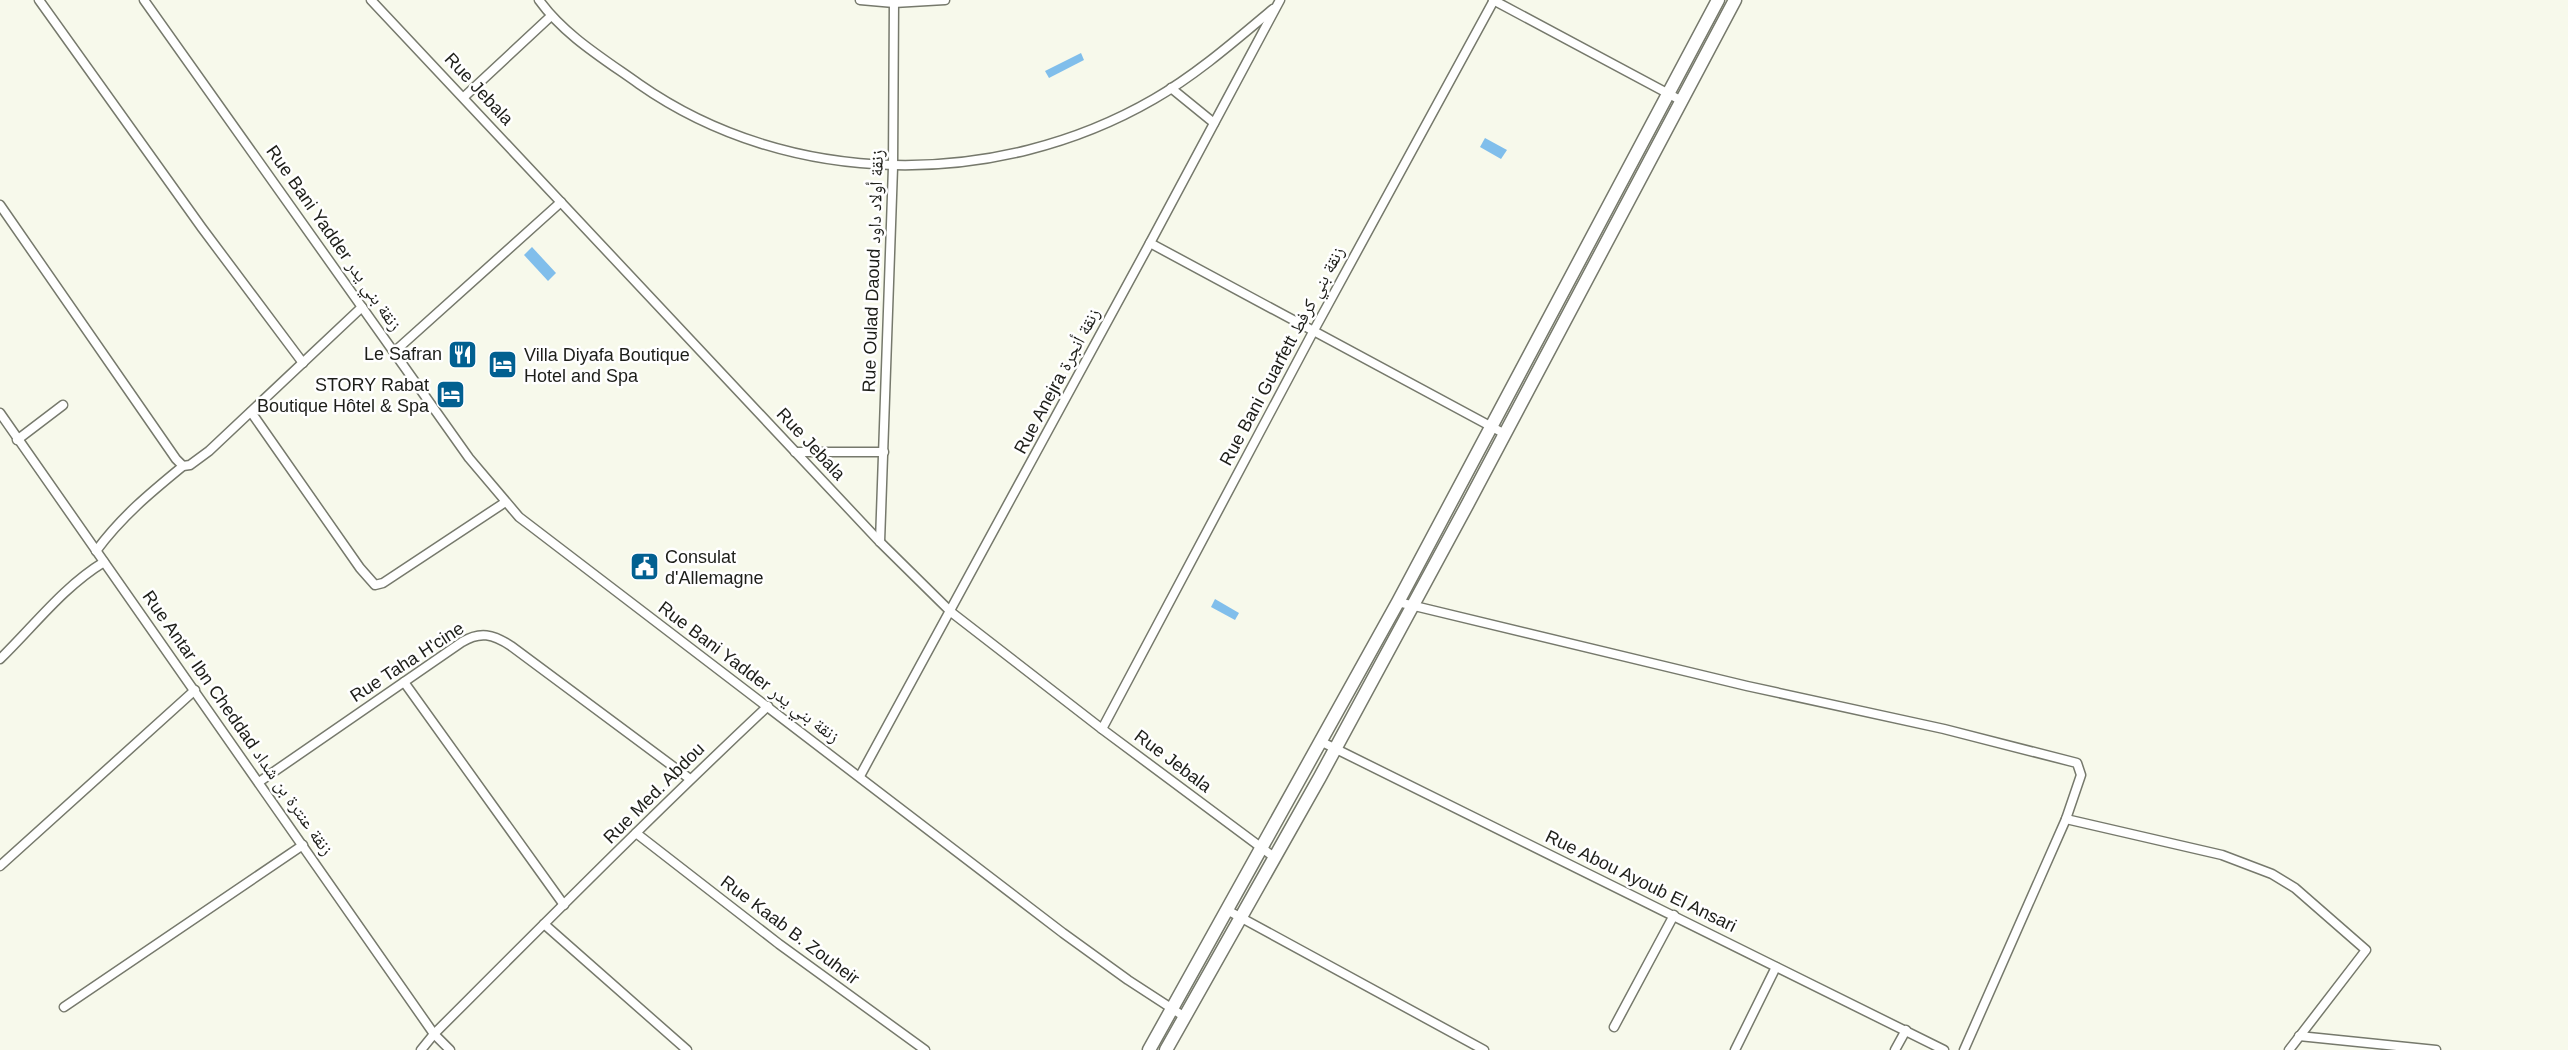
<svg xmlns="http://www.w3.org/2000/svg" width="2568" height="1050" font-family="Helvetica,'Noto Naskh Arabic',sans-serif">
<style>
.water{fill:#80beeb}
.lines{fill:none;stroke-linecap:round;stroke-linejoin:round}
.street-casing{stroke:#76796c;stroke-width:11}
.secondary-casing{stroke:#76796c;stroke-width:15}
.street{stroke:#fff;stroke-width:8}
.secondary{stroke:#fff;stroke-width:12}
.labels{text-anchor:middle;stroke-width:5;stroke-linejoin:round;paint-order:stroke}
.street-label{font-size:18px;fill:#1d1e19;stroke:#fff}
.poi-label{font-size:18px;fill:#1d1e19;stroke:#fff;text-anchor:end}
</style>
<rect width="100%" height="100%" fill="#f7f9eb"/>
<g class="water">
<path d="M1081,53L1084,60L1049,78L1045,71Z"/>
<path d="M1485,138L1507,150L1501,159L1480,147Z"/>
<path d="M532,247L556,273L548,281L524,255Z"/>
<path d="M1215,599L1239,613L1235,620L1211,607Z"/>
</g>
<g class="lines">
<defs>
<g id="street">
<path d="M39,0L202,228L303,363"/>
<path d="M144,0L469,458L519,517L1063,933L1128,980L1185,1017"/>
<path d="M371,0L880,542L951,612L1102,729L1274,857"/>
<path d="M539,0C564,35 604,59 639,84C789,189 997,190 1154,99C1196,75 1236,40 1273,9"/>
<path d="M860,0L894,3L945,0"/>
<path d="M1493,0L1682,101"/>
<path d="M1171,88L1214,123"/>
<path d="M464,97L551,16"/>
<path d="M0,205L176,459L183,466"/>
<path d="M1150,243L1505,434"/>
<path d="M394,352L561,202"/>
<path d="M251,412L360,568L375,585L383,583L504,503"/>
<path d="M0,413L434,1034L450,1050"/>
<path d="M17,440L63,405"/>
<path d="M795,452H884"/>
<path d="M880,542L893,167L894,0"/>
<path d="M96,551C122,516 150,493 183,466L190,465L209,451L362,307"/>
<path d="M1398,602L1747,686L1944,729L2077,763L2081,775L2066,819L1964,1050"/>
<path d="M0,659C34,626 63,587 104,562"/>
<path d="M404,682L564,905"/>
<path d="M1102,729L1313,332L1494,0"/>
<path d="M1322,742L1944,1050"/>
<path d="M860,776L1150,243L1280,0"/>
<path d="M259,782L462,642C480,631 493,634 511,646L690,779"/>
<path d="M2066,819L2222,855L2272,874L2295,888L2366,950L2289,1050"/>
<path d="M636,833L779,944L925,1050"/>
<path d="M0,866L195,690"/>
<path d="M1227,910L1484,1050"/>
<path d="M544,924L687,1050"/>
<path d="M64,1007L303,845"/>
<path d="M1614,1027L1674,915"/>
<path d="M2299,1036L2436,1050"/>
<path d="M421,1050L434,1034C544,924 654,813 768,706"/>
<path d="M1735,1050L1776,967"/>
<path d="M1895,1050L1906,1030"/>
</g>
<g id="secondary">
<path d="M1149,1050L1398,602L1718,0"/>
<path d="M1166,1050L1320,777L1465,509L1735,0"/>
</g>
</defs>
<use href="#street" class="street-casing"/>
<use href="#secondary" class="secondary-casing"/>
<use href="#street" class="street"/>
<use href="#secondary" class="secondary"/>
</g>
<defs>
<symbol id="restaurant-square" viewBox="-11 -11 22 22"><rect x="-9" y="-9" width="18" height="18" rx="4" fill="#026091" stroke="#fff"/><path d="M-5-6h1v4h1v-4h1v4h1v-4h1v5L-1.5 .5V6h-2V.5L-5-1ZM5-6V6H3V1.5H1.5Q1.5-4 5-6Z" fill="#fff"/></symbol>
<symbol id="hotel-square" viewBox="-11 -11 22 22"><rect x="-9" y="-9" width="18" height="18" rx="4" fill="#026091" stroke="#fff"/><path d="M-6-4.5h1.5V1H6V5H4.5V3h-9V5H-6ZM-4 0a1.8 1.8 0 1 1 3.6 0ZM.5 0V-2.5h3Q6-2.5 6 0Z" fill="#fff"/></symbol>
<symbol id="civic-square" viewBox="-11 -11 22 22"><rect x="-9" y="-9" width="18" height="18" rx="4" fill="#026091" stroke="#fff"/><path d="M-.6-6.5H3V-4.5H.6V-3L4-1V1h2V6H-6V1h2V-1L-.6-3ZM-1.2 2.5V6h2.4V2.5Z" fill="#fff"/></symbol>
</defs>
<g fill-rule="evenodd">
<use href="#restaurant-square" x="446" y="338" width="33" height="33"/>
<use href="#hotel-square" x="486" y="348" width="33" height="33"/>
<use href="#hotel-square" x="434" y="378" width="33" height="33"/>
<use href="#civic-square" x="628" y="550" width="33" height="33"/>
</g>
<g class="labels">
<g class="street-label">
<text transform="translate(479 89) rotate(47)" y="6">Rue Jebala</text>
<text transform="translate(334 238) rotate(55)" y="6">Rue Bani Yadder زنقة بني يدر</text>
<text transform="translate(873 271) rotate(-88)" y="6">Rue Oulad Daoud زنقة أولاد داود</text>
<text transform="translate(1282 356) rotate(-62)" y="6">Rue Bani Guarfett زنقة بني كرفط</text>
<text transform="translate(1057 381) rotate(-62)" y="6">Rue Anejra زنقة أنجرة</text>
<text transform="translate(811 444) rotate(47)" y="6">Rue Jebala</text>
<text transform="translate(407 662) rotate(-33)" y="6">Rue Taha H'cine</text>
<text transform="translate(749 672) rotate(37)" y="6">Rue Bani Yadder زنقة بني يدر</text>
<text transform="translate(238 723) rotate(55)" y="6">Rue Antar Ibn Cheddad زنقة عنترة بن شداد</text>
<text transform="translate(1173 761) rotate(37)" y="6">Rue Jebala</text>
<text transform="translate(654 793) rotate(-45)" y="6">Rue Med. Abdou</text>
<text transform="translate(1641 881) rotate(26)" y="6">Rue Abou Ayoub El Ansari</text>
<text transform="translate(790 930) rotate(37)" y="6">Rue Kaab B. Zouheir</text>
</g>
<g class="poi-label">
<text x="442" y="360">Le Safran</text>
<text x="524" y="361" text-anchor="start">Villa Diyafa Boutique<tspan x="524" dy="21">Hotel and Spa</tspan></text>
<text x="429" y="391">STORY Rabat<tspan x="429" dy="21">Boutique Hôtel &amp; Spa</tspan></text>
<text x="665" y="563" text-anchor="start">Consulat<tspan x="665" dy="21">d'Allemagne</tspan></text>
</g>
</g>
</svg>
